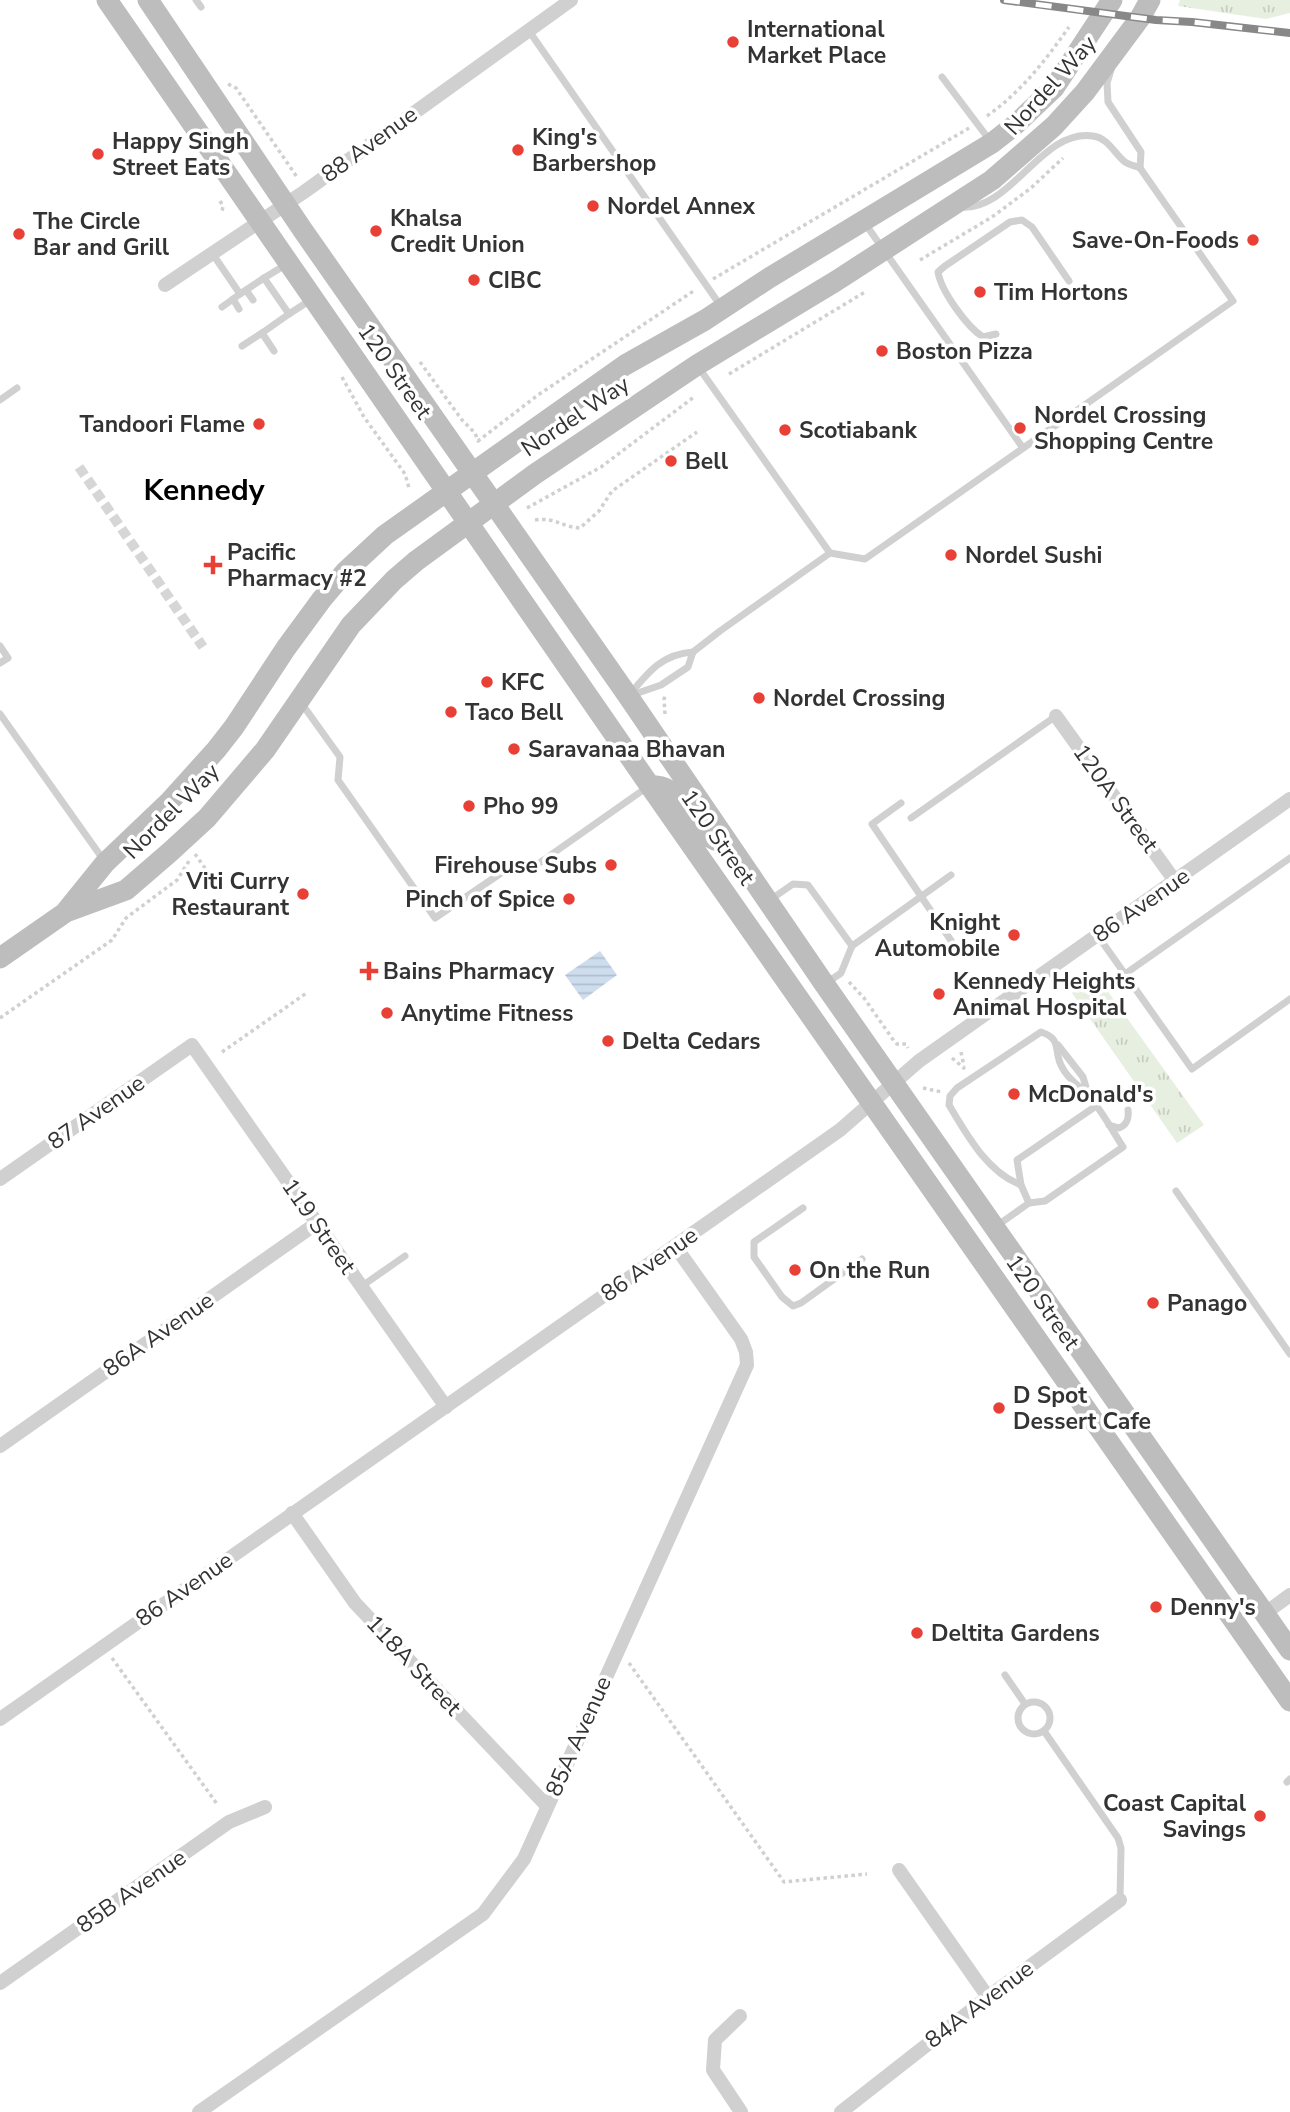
<svg xmlns="http://www.w3.org/2000/svg" width="1290" height="2112" font-family="'Nunito Sans',sans-serif">
<style>
.grass{fill:url(#grass-tufts)}
.water{fill:url(#water-rules)}
.lines{fill:none;stroke-linecap:round;stroke-linejoin:round}
.pedestrian-tunnel{stroke:#d6d6d6;stroke-width:10;stroke-dasharray:10 5;stroke-linecap:butt}
.path{stroke:#d0d0d0;stroke-width:3.5;stroke-dasharray:3.5 3.5;stroke-linecap:butt}
.service{stroke:#d0d0d0;stroke-width:7}
.minor{stroke:#d0d0d0;stroke-width:14}
.secondary{stroke:#bdbdbd;stroke-width:21}
.rail-casing{stroke:#888;stroke-width:8}
.rail{stroke:#fff;stroke-width:5;stroke-dasharray:16;stroke-linecap:butt}
.poi-dot{fill:#e84036;stroke:#fff;stroke-width:2.5}
.labels{text-anchor:middle;stroke-width:7;stroke-linejoin:round;paint-order:stroke}
.poi-label{font-size:23px;font-weight:bold;fill:#333;stroke:#fff;text-anchor:start}
.street-label{font-size:23px;fill:#333;stroke:#fff}
.district-label{font-size:30px;font-weight:bold;fill:#000;stroke:#fff}
</style>
<defs>
<pattern id="grass-tufts" width="24" height="20" patternUnits="userSpaceOnUse" patternTransform="scale(1.75)"><rect width="24" height="20" fill="#e7efe1"/><path d="M3 7l-1-3M5 7V3M7 7l1-3M15 17l-1-3M17 17v-4M19 17l1-3" fill="none" stroke="#c7cdc2"/></pattern>
<pattern id="water-rules" width="6" height="5" patternUnits="userSpaceOnUse" patternTransform="scale(1.75)"><rect width="6" height="5" fill="#ceddee"/><path d="M0 2.5h6" fill="none" stroke="#b1becd"/></pattern>
</defs>
<rect width="100%" height="100%" fill="#fff"/>
<g class="grass">
<path d="M1180,0H1290V13L1266,19L1178,6Z"/>
<path d="M1096,975L1204,1125L1177,1143L1072,993Z"/>
</g>
<path class="water" d="M600,951L617,975L583,1000L565,975Z"/>
<g class="lines">
<path class="pedestrian-tunnel" d="M79,467L203,647"/>
<g class="path">
<path d="M228,84L236,88L297,177"/>
<path d="M987,116C1021,92 1045,61 1069,27"/>
<path d="M220,201L223,206L222,212"/>
<path d="M920,260L992,217L1031,188L1063,158"/>
<path d="M713,279L969,128"/>
<path d="M420,362L462,420L475,433L478,441L538,395L695,290"/>
<path d="M729,374L865,292"/>
<path d="M342,377L364,417L405,474L409,488"/>
<path d="M527,508L601,467L694,397"/>
<path d="M535,520C555,517 562,527 580,528L599,511L612,491L697,432"/>
<path d="M665,714L664,699L666,695"/>
<path d="M195,854L212,878"/>
<path d="M849,982L864,998L894,1041L897,1044H906L908,1048"/>
<path d="M0,1018L112,940L126,918L177,880L189,861"/>
<path d="M222,1052L308,992"/>
<path d="M961,1052L964,1066"/>
<path d="M952,1058L965,1069"/>
<path d="M923,1088L942,1092"/>
<path d="M112,1658L217,1804"/>
<path d="M629,1663L784,1882L867,1874"/>
</g>
<g class="service">
<path d="M196,0L201,7"/>
<path d="M529,31L720,305"/>
<path d="M942,77L991,142"/>
<path d="M959,207C1011,213 1041,128 1093,136C1108,138 1114,153 1125,162C1129,165 1136,166 1140,168"/>
<path d="M864,222L1023,448"/>
<path d="M212,253L240,294L264,278L289,314L262,333L274,351"/>
<path d="M264,278L287,264"/>
<path d="M246,290L253,300"/>
<path d="M233,299L239,309"/>
<path d="M222,307L240,294"/>
<path d="M289,314L312,299"/>
<path d="M996,334L983,337C967,327 941,291 938,272L945,266L1010,222L1022,220L1032,227L1069,281"/>
<path d="M242,346L262,333"/>
<path d="M699,368L830,553"/>
<path d="M0,400L17,388"/>
<path d="M0,646L8,658L0,663"/>
<path d="M631,693C649,671 663,654 693,652"/>
<path d="M632,695L661,685L688,667L693,652L720,631L830,553L865,559L1233,301L1140,168L1141,152L1108,102L1107,83L1111,70"/>
<path d="M302,704L340,757L338,780L435,918L507,869L535,866L646,788"/>
<path d="M0,714L105,862"/>
<path d="M901,803L872,824L952,942"/>
<path d="M911,818L1056,716"/>
<path d="M770,900L793,884L808,885L852,946L841,973L828,982"/>
<path d="M1098,936L1192,1069L1290,999"/>
<path d="M852,946L951,875"/>
<path d="M1125,974L1290,858"/>
<path d="M1058,1045L1083,1077L1088,1094"/>
<path d="M1109,1125L1119,1128C1127,1125 1129,1119 1128,1110"/>
<path d="M1176,1191L1290,1354"/>
<path d="M1029,1203L1021,1185L1017,1160L1096,1106"/>
<path d="M803,1208L754,1242V1257L782,1297L793,1306L801,1303L862,1259"/>
<path d="M998,1225L1029,1203L1045,1201L1123,1147C1112,1130 1102,1111 1089,1096C1080,1086 1068,1080 1062,1067C1053,1052 1063,1039 1041,1032L957,1088L950,1096L949,1105C967,1135 987,1172 1021,1185"/>
<path d="M362,1286L405,1256"/>
<path d="M1005,1675L1025,1704"/>
<circle cx="1034" cy="1718" r="16"/>
<path d="M1044,1731L1118,1838L1121,1848L1120,1900"/>
<path d="M1287,1782L1290,1779"/>
</g>
<g class="minor">
<path d="M165,285L304,192L571,0"/>
<path d="M1056,716L1175,881"/>
<path d="M0,1179L192,1045L446,1407"/>
<path d="M0,1446L317,1223"/>
<path d="M292,1513L355,1603L547,1806"/>
<path d="M1264,1614L1290,1595"/>
<path d="M0,1719L840,1130L919,1061L1290,799"/>
<path d="M899,1870L988,1997"/>
<path d="M0,1983L229,1822L265,1807"/>
<path d="M740,2016L715,2040L713,2070L741,2112"/>
<path d="M199,2112L483,1914L524,1859L747,1365L746,1352L741,1339L675,1246"/>
<path d="M841,2112L988,1997L1120,1900"/>
</g>
<g class="secondary">
<path d="M107,0L650,786L1290,1701"/>
<path d="M148,0L302,229L628,696L825,985L1290,1650"/>
<path d="M656,786C688,788 688,841 728,843"/>
<path d="M67,910L105,863L170,801L216,750L234,727L286,648L322,599L345,572L385,535L625,365L705,320L769,278L992,143L1015,125L1054,88L1112,0"/>
<path d="M0,958L66,912L126,890L170,852L207,818L265,750L351,625L394,580L416,561L535,474L697,365L836,281L992,180L1054,126L1085,92L1140,18L1150,0"/>
</g>
<defs>
<path id="rail" d="M1004,0L1156,20L1192,22L1290,33"/>
</defs>
<use href="#rail" class="rail-casing"/>
<use href="#rail" class="rail"/>
</g>
<g class="poi-dot">
<circle cx="733" cy="42" r="7"/>
<circle cx="518" cy="150" r="7"/>
<circle cx="98" cy="154" r="7"/>
<circle cx="593" cy="206" r="7"/>
<circle cx="376" cy="231" r="7"/>
<circle cx="19" cy="234" r="7"/>
<circle cx="1253" cy="240" r="7"/>
<circle cx="474" cy="280" r="7"/>
<circle cx="980" cy="292" r="7"/>
<circle cx="882" cy="351" r="7"/>
<circle cx="259" cy="424" r="7"/>
<circle cx="1020" cy="428" r="7"/>
<circle cx="785" cy="430" r="7"/>
<circle cx="671" cy="461" r="7"/>
<circle cx="951" cy="555" r="7"/>
<path d="M209.5 554.5h7v7h7v7h-7v7h-7v-7h-7v-7h7z"/>
<circle cx="487" cy="682" r="7"/>
<circle cx="759" cy="698" r="7"/>
<circle cx="451" cy="712" r="7"/>
<circle cx="514" cy="749" r="7"/>
<circle cx="469" cy="806" r="7"/>
<circle cx="611" cy="865" r="7"/>
<circle cx="303" cy="894" r="7"/>
<circle cx="569" cy="899" r="7"/>
<circle cx="1014" cy="935" r="7"/>
<path d="M365.5 960.5h7v7h7v7h-7v7h-7v-7h-7v-7h7z"/>
<circle cx="939" cy="994" r="7"/>
<circle cx="387" cy="1013" r="7"/>
<circle cx="608" cy="1041" r="7"/>
<circle cx="1014" cy="1094" r="7"/>
<circle cx="795" cy="1270" r="7"/>
<circle cx="1153" cy="1303" r="7"/>
<circle cx="999" cy="1408" r="7"/>
<circle cx="1156" cy="1607" r="7"/>
<circle cx="917" cy="1633" r="7"/>
<circle cx="1260" cy="1816" r="7"/>
</g>
<g class="labels">
<g class="poi-label">
<text x="747" y="37">International<tspan x="747" dy="26">Market Place</tspan></text>
<text x="532" y="145">King's<tspan x="532" dy="26">Barbershop</tspan></text>
<text x="112" y="149">Happy Singh<tspan x="112" dy="26">Street Eats</tspan></text>
<text x="607" y="214">Nordel Annex</text>
<text x="390" y="226">Khalsa<tspan x="390" dy="26">Credit Union</tspan></text>
<text x="33" y="229">The Circle<tspan x="33" dy="26">Bar and Grill</tspan></text>
<text x="1239" y="248" text-anchor="end">Save-On-Foods</text>
<text x="488" y="288">CIBC</text>
<text x="994" y="300">Tim Hortons</text>
<text x="896" y="359">Boston Pizza</text>
<text x="1034" y="423">Nordel Crossing<tspan x="1034" dy="26">Shopping Centre</tspan></text>
<text x="245" y="432" text-anchor="end">Tandoori Flame</text>
<text x="799" y="438">Scotiabank</text>
<text x="685" y="469">Bell</text>
<text x="227" y="560">Pacific<tspan x="227" dy="26">Pharmacy #2</tspan></text>
<text x="965" y="563">Nordel Sushi</text>
<text x="501" y="690">KFC</text>
<text x="773" y="706">Nordel Crossing</text>
<text x="465" y="720">Taco Bell</text>
<text x="528" y="757">Saravanaa Bhavan</text>
<text x="483" y="814">Pho 99</text>
<text x="597" y="873" text-anchor="end">Firehouse Subs</text>
<text x="289" y="889" text-anchor="end">Viti Curry<tspan x="289" dy="26">Restaurant</tspan></text>
<text x="555" y="907" text-anchor="end">Pinch of Spice</text>
<text x="1000" y="930" text-anchor="end">Knight<tspan x="1000" dy="26">Automobile</tspan></text>
<text x="383" y="979">Bains Pharmacy</text>
<text x="953" y="989">Kennedy Heights<tspan x="953" dy="26">Animal Hospital</tspan></text>
<text x="401" y="1021">Anytime Fitness</text>
<text x="622" y="1049">Delta Cedars</text>
<text x="1028" y="1102">McDonald's</text>
<text x="809" y="1278">On the Run</text>
<text x="1167" y="1311">Panago</text>
<text x="1013" y="1403">D Spot<tspan x="1013" dy="26">Dessert Cafe</tspan></text>
<text x="1170" y="1615">Denny's</text>
<text x="931" y="1641">Deltita Gardens</text>
<text x="1246" y="1811" text-anchor="end">Coast Capital<tspan x="1246" dy="26">Savings</tspan></text>
</g>
<g class="street-label">
<text transform="translate(1050 85) rotate(-48)" y="8">Nordel Way</text>
<text transform="translate(369 144) rotate(-36)" y="8">88 Avenue</text>
<text transform="translate(395 371) rotate(55)" y="8">120 Street</text>
<text transform="translate(575 416) rotate(-34)" y="8">Nordel Way</text>
<text transform="translate(1116 798) rotate(54)" y="8">120A Street</text>
<text transform="translate(171 811) rotate(-45)" y="8">Nordel Way</text>
<text transform="translate(718 837) rotate(55)" y="8">120 Street</text>
<text transform="translate(1141 905) rotate(-35)" y="8">86 Avenue</text>
<text transform="translate(96 1112) rotate(-35)" y="8">87 Avenue</text>
<text transform="translate(319 1226) rotate(55)" y="8">119 Street</text>
<text transform="translate(649 1264) rotate(-35)" y="8">86 Avenue</text>
<text transform="translate(1043 1302) rotate(55)" y="8">120 Street</text>
<text transform="translate(158 1334) rotate(-35)" y="8">86A Avenue</text>
<text transform="translate(184 1589) rotate(-35)" y="8">86 Avenue</text>
<text transform="translate(414 1665) rotate(47)" y="8">118A Street</text>
<text transform="translate(578 1736) rotate(-66)" y="8">85A Avenue</text>
<text transform="translate(131 1891) rotate(-35)" y="8">85B Avenue</text>
<text transform="translate(979 2004) rotate(-37)" y="8">84A Avenue</text>
</g>
<g class="district-label">
<text x="204" y="500">Kennedy</text>
</g>
</g>
</svg>
